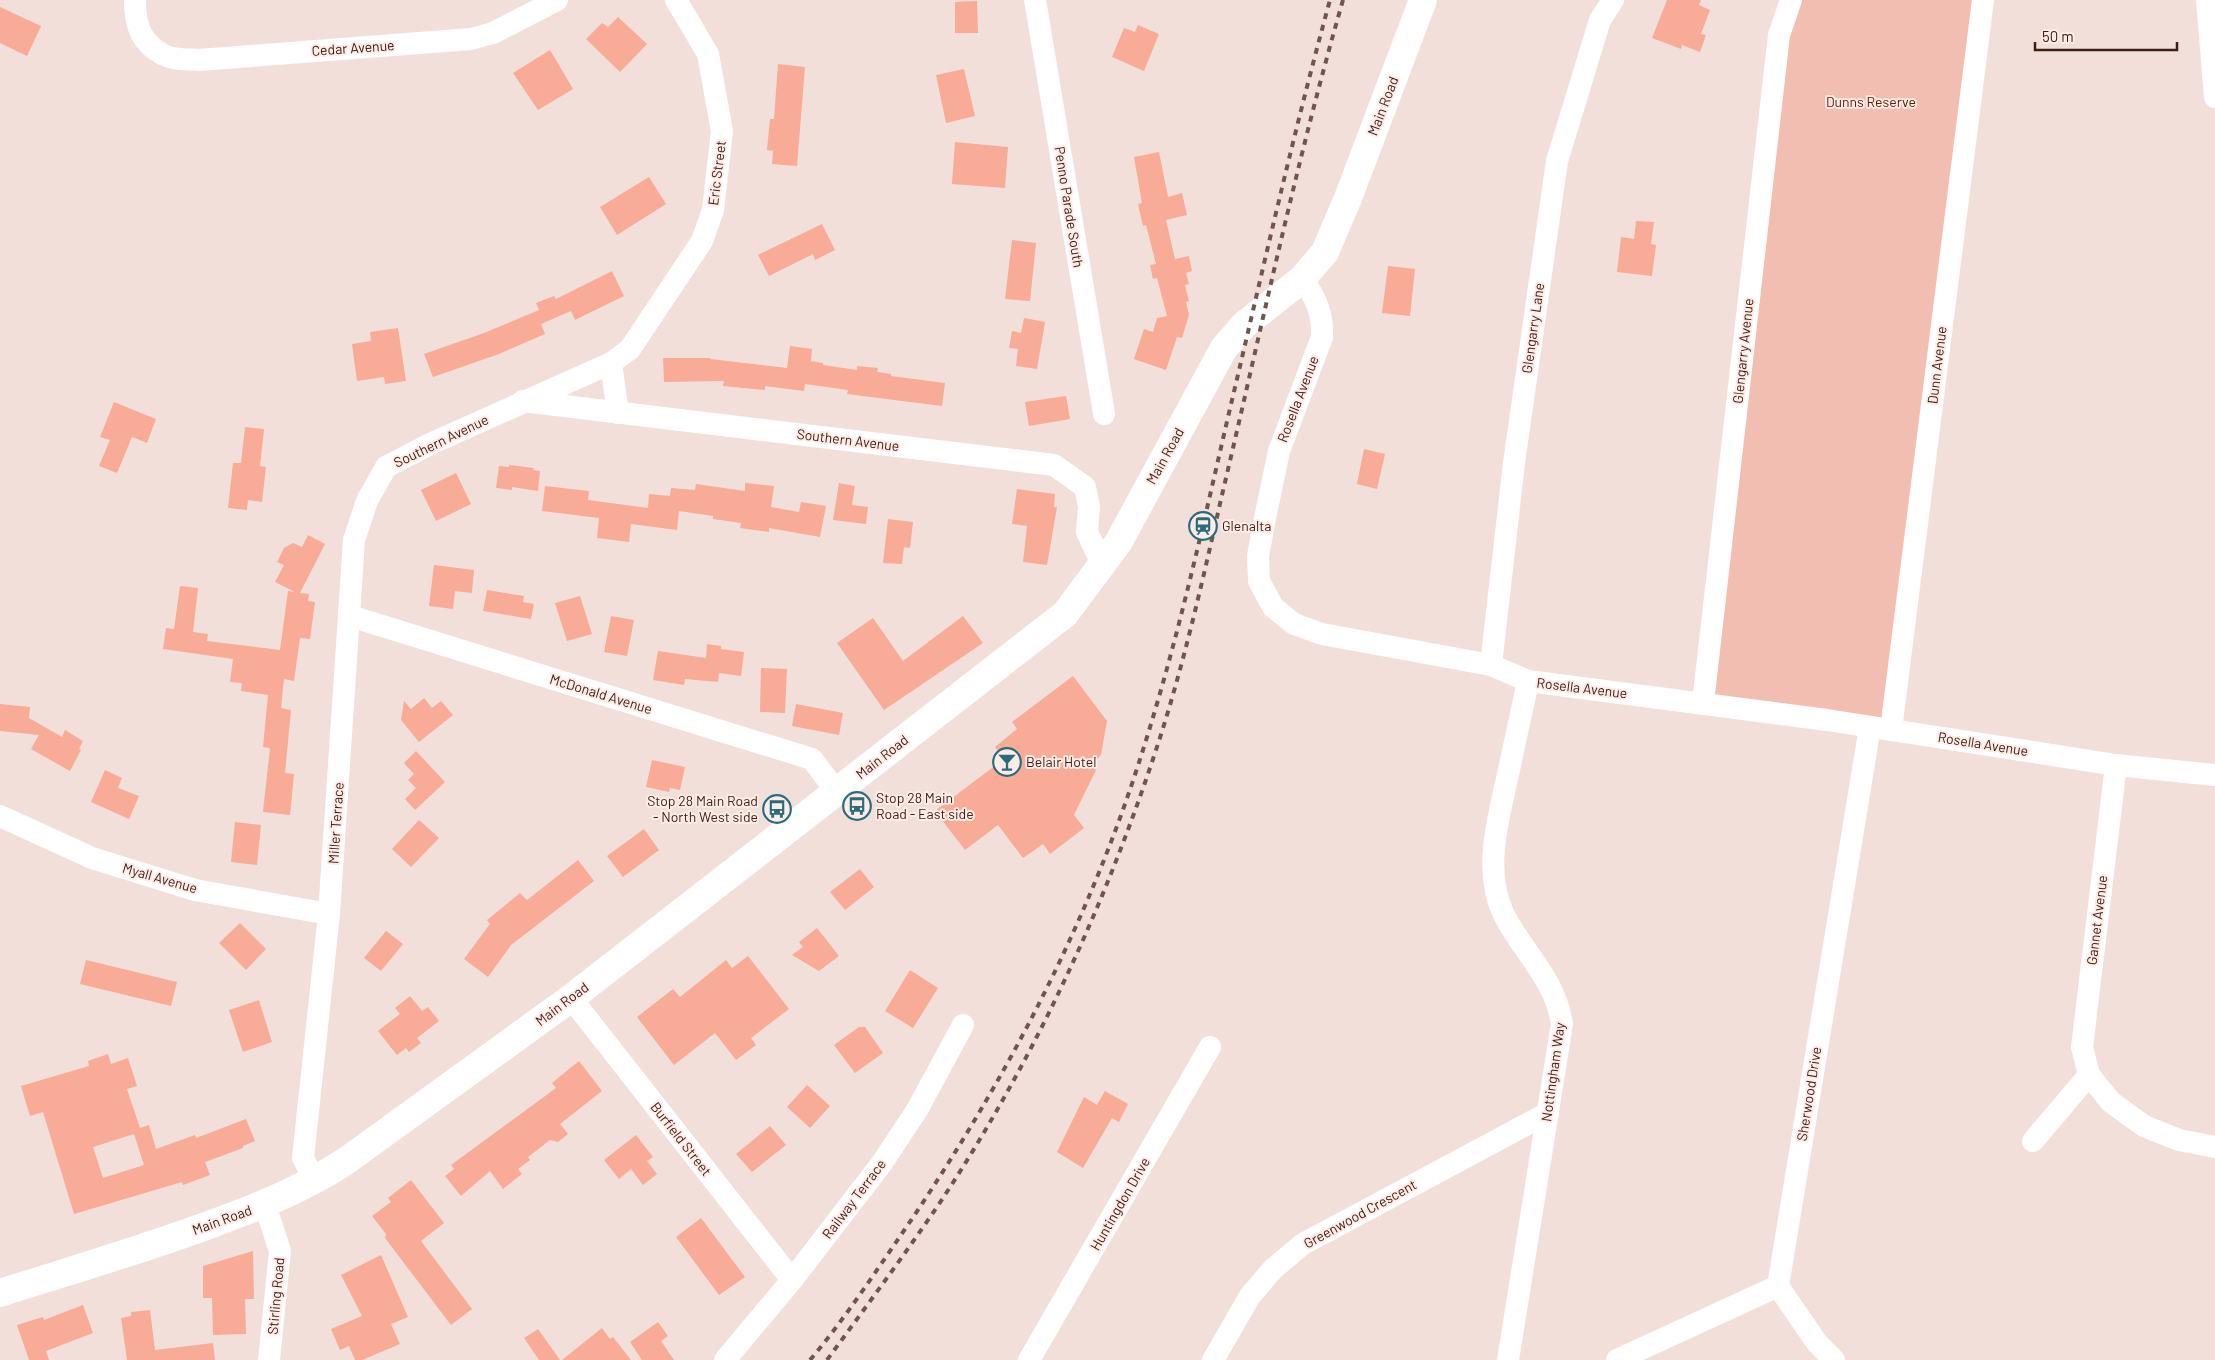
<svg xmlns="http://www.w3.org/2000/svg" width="2215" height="1360" font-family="Barlow,sans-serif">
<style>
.green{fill:#f2beb1}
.building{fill:#f8ab96;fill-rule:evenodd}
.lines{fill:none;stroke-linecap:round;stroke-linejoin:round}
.minor{stroke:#fff;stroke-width:22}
.major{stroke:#fff;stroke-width:28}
.rail{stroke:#71544d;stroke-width:4;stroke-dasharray:6 6;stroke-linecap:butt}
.labels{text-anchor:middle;stroke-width:4;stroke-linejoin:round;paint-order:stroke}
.street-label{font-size:14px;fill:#3f1d15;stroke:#ffece7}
.park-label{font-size:14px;fill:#6d1500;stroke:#ffece7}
.poi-label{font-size:14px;fill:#3f1d15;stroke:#ffece7;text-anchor:start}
</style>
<rect width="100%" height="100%" fill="#f2dfda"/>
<path class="green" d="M1791,0H1983L1891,730L1703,703Z"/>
<g class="building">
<path d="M1667,0H1701L1699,5L1710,10L1701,34L1706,35L1700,52L1682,45L1681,49L1652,38Z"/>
<path d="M977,1L978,33H955V2Z"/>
<path d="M0,7L41,26L27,56L0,43Z"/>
<path d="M618,17L647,44L620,72L586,39L602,23L608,27Z"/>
<path d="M1138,25L1159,34L1144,71L1112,57L1124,28L1135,32Z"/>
<path d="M550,50L573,89L538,110L513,73Z"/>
<path d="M778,64L805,67L797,166L772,164L773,151L767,150L770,119H774Z"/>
<path d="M964,69L975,116L946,123L936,75Z"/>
<path d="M955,142L1008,147L1005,188L952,184Z"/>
<path d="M1159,152L1168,197L1182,193L1187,215L1166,220L1175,259L1189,256L1192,271L1186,273L1189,284L1185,285L1189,301L1186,302L1189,315L1182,338L1177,337L1166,370L1134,359L1144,329L1153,332L1157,318L1167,316L1157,278L1153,279L1150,265L1156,264L1146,225L1143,226L1138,204L1142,203L1134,157Z"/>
<path d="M649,177L666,204L617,235L600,207Z"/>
<path d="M1636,221L1654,222L1651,244L1656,245L1652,276L1617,272L1621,237L1634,239Z"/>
<path d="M822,224L835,250L815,260L813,254L769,276L758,255Z"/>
<path d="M1012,240L1036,243L1030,301L1005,299Z"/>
<path d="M1388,266L1415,269L1410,316L1382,313Z"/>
<path d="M612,271L624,296L575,320L571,311L541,324L545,334L499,354L433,377L424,354L484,333L539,310L536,303L554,296L556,299Z"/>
<path d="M1024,318L1045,322L1037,369L1016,366L1018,349L1009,348L1012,331L1021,333Z"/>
<path d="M398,328L406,381L385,384L384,377L357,381L352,344L371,341L370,332Z"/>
<path d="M790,346L812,349L811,361L823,363V365L857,370V366L878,368L877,372L891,374V376L945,383L942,406L847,394L848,390L805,384L804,391L765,386V390L723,386L724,381L664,382L663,358H710V359L787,368Z"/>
<path d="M1066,396L1070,419L1029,426L1025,402Z"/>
<path d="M114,402L156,419L147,443L132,437L117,473L99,466L110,440L100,437Z"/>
<path d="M245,427L264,429L260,466L266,467L262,502L248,500L247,510L228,508L233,463H241Z"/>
<path d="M1364,449L1385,454L1377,489L1357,484Z"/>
<path d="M509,465L534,468L533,470L540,471L538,491L512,487V490L496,488L499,466L509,467Z"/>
<path d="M456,473L471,504L436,521L421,490Z"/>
<path d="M745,483L774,486L771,507L799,512L801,502L826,506L820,537L769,528V532L740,528L741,523L713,519V516L679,511L677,530L631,524L629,542L597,538L599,518L542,511L545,486L589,491L588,500L648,508L649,494L670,496L671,488L695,490L696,484L745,491Z"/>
<path d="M839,483L855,486L852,505L868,507L866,524L833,520Z"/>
<path d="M1017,489L1055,494L1054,507H1057L1047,565L1023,562L1027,526L1012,524Z"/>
<path d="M888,519L913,522L910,548L904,547L902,564L883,563Z"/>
<path d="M308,535L325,544L300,593L309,594L308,601L315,602L310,639L300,638L294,681L284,679L281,708L291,710L285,773L294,774L290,815L263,812L270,748L263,747L268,695L241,691L242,683L230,682L233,659L163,649L166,628L174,629L180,586L198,588L193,632L208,634L207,641L280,650L288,591L295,592L275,582L284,565L277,562L284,548L293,543L302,547Z"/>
<path d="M434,565L474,570L472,593L455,591L453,609L429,606Z"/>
<path d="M487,590L524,596L523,602L534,604L531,619L483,611Z"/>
<path d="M580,596L592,634L567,641L555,603Z"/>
<path d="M611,616L634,620L627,656L604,652Z"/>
<path d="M963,616L983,643L884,710L837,643L873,618L903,661Z"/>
<path d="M707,644L721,646V649L744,652L741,676L719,673L718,682L685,679L684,685L653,680L658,651L706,658Z"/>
<path d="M761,668L787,669L785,713L760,712Z"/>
<path d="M1073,676L1107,721L1101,755L1091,765L1096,770L1074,815L1084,828L1050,854L1043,844L1023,858L998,825L965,850L935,811L1004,759L995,747L1017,729L1012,722Z"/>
<path d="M424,698L432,708L441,701L453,715L419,742L401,720L404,701L411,709Z"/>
<path d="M0,704L30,707L29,718L62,737L65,730L83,741L79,749L81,750L70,771L31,749L39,735L0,731Z"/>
<path d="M796,704L843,713L839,735L792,726Z"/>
<path d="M416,751L445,782L415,810L405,799L416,788L408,780L414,774L404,763Z"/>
<path d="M652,760L685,767L680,790L670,788L669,792L646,787Z"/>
<path d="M105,770L122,778L118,788L139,796L129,819L91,802Z"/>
<path d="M419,820L439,838L411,867L392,849Z"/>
<path d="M235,822L261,825L257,865L231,862Z"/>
<path d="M644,829L659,850L623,877L607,856Z"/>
<path d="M578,860L594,881L511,945L488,977L464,959L490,924L487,920L520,893L527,900Z"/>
<path d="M860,869L874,887L845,910L830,892Z"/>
<path d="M240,923L266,949L246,970L219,943Z"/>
<path d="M817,928L839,956L819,971L792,955L803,947L799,942Z"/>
<path d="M386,931L403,944L381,971L364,958Z"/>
<path d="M748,956L789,1009L751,1038L756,1045L736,1060L715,1033L674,1065L637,1017L673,989L680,997L726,960L732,968Z"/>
<path d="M86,960L177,982L171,1006L80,984Z"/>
<path d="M910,970L938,988L913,1028L885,1011Z"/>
<path d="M410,996L422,1011L428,1007L439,1021L417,1038L421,1043L409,1052L406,1048L397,1055L378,1031L400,1014L395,1008Z"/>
<path d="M259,1000L272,1042L243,1052L229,1010Z"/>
<path d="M859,1027H865L883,1053L855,1073L834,1045Z"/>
<path d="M108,1054L111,1064L128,1058L137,1086L127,1089L140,1128L149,1125L156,1149L195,1135L196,1138L246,1119L255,1141L243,1146V1148L205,1162L210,1175L183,1185L182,1182L74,1214L43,1112L30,1116L21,1086L89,1066L88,1061ZM134,1134L144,1165L103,1178L93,1147Z"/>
<path d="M579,1061L602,1091L560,1124L568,1134L558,1142L550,1140L528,1157L530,1160L518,1169L522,1174L503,1189L490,1171L461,1196L445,1176L454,1169L451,1165L556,1088L552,1083Z"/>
<path d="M807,1085L830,1106L810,1128L787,1107Z"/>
<path d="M1105,1091L1128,1104L1119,1122L1112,1118L1083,1168L1057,1152L1084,1097L1097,1105Z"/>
<path d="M770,1126L786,1145L752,1172L736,1154Z"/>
<path d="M636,1135L653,1157L647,1161L657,1174L643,1185L631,1169L619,1179L604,1160Z"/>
<path d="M411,1180L444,1223L421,1241L472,1309L451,1325L385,1238L386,1234L372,1216L391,1202L388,1198Z"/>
<path d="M701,1218L745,1277L719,1295L676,1237Z"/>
<path d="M253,1251L254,1299H245L246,1334L213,1335L212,1298H203V1266Z"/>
<path d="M381,1255L408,1317L391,1324L400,1344L362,1360H355L349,1346L340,1350L331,1329L362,1316L341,1275Z"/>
<path d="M83,1305L93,1333L46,1351L49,1360H29L17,1325L43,1317L44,1320Z"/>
<path d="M150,1310L155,1350L213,1343L215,1360H127L121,1318L131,1316V1312Z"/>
<path d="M658,1322L668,1336L661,1341L674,1360H642L630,1342Z"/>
<path d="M602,1328L610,1339L613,1337L631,1360H562Z"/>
<path d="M538,1329L560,1360H539L524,1338Z"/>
</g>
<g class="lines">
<g class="minor">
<path d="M135,0C135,24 140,43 164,55C173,60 189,59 199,60L471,39L493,33L557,0"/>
<path d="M1035,0L1104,414"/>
<path d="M2207,0L2215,97"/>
<path d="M1302,279C1316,297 1323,314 1322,337L1279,451L1264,523L1258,556L1259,581L1273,607L1294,624L1322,634L1491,665L1528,681L1827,720L2116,765L2215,775"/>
<path d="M523,401L1054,465L1085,487L1089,507L1087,532L1102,564"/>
<path d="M618,413L611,363L630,349L702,241L713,210L722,131L708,54L676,0"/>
<path d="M350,616L812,759L837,792"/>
<path d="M1491,665L1514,463L1557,161L1600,20L1613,0"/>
<path d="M1703,703L1779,35L1791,0"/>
<path d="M1891,730L1983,0"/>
<path d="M2116,765L2082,1047L2089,1075L2111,1102L2144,1126L2179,1140L2215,1147"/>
<path d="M0,816L92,858L195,890L329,914"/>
<path d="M571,998L792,1280"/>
<path d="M2033,1141L2089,1075"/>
<path d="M315,1181L303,1158L329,914L354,540L367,501L386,467L430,444L611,363"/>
<path d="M265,1205L280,1251L269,1360"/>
<path d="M1778,1286L1870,727"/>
<path d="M1778,1286L1817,1343L1834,1360"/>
<path d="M725,1360L792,1280L882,1163L917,1110L963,1025"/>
<path d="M1029,1360L1210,1047"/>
<path d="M1213,1360L1250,1296L1273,1269L1303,1244L1548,1113"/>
<path d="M1508,1360L1562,1024C1555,978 1524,954 1504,915C1482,870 1499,816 1509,770C1515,740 1522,711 1528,681"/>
<path d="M1617,1360L1778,1286"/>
</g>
<path class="major" d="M0,1293C69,1271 138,1251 206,1226C255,1208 302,1190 346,1161L571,998L1065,614L1118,543L1224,348L1244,325L1302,279L1325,252L1348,198L1423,0"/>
<g class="rail">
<path d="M810,1360C843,1321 872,1277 901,1235C1003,1086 1088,925 1142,753C1177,643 1202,530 1228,417C1261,278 1292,138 1330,0"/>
<path d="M827,1360C865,1308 903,1257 939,1204C1030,1067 1101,915 1153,759C1182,673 1202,583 1222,495C1261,330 1296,163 1343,0"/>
</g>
</g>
<defs>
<symbol id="station-ring" viewBox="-11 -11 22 22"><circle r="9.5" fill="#ffece7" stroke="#286d7d" stroke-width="1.5"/><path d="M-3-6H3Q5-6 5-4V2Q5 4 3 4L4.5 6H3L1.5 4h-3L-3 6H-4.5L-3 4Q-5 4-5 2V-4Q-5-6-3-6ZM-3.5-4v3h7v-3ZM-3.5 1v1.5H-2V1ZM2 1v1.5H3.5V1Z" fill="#286d7d"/></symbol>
<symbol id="bar-ring" viewBox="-11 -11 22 22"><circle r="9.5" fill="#ffece7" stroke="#286d7d" stroke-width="1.5"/><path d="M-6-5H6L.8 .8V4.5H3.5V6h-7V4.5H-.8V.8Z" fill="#286d7d"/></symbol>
<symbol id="bus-ring" viewBox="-11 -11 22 22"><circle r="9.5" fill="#ffece7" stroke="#286d7d" stroke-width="1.5"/><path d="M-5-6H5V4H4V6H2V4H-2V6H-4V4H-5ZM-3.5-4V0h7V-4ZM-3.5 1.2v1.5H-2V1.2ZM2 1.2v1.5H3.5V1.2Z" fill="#286d7d"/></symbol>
</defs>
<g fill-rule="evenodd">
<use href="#station-ring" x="1187" y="510" width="32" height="32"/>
<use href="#bar-ring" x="991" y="746" width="32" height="32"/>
<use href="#bus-ring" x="841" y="790" width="32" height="32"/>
<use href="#bus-ring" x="761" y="793" width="32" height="32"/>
</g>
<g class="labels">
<g class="street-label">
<text transform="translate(353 48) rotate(-4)" y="5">Cedar Avenue</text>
<text transform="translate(1383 106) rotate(-69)" y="5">Main Road</text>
<text transform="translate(717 173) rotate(-83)" y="5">Eric Street</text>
<text transform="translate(1069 207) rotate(81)" y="5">Penno Parade South</text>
<text transform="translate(1533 328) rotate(-82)" y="5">Glengarry Lane</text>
<text transform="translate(1743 351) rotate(-84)" y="5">Glengarry Avenue</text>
<text transform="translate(1937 365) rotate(-83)" y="5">Dunn Avenue</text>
<text transform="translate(1298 399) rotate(-69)" y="5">Rosella Avenue</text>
<text transform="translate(848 440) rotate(7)" y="5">Southern Avenue</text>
<text transform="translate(441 441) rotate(-26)" y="5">Southern Avenue</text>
<text transform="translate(1165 456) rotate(-61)" y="5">Main Road</text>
<text transform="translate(1582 688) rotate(7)" y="5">Rosella Avenue</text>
<text transform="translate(601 694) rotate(17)" y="5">McDonald Avenue</text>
<text transform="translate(1983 744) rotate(9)" y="5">Rosella Avenue</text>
<text transform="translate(882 757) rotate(-38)" y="5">Main Road</text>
<text transform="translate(336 823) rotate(-86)" y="5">Miller Terrace</text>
<text transform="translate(160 878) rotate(16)" y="5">Myall Avenue</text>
<text transform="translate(2097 920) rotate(-83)" y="5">Gannet Avenue</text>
<text transform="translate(562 1004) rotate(-37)" y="5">Main Road</text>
<text transform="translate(1553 1072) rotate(-82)" y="5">Nottingham Way</text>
<text transform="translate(1809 1094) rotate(-81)" y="5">Sherwood Drive</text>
<text transform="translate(681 1139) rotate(52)" y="5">Burfield Street</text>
<text transform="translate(854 1199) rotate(-53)" y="5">Railway Terrace</text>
<text transform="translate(1120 1204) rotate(-60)" y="5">Huntingdon Drive</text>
<text transform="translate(1360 1214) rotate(-29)" y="5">Greenwood Crescent</text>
<text transform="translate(222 1220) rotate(-20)" y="5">Main Road</text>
<text transform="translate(276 1296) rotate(-85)" y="5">Stirling Road</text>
</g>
<g class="park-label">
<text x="1871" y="107">Dunns Reserve</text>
</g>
<g class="poi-label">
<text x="1222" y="531">Glenalta</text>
<text x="1026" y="767">Belair Hotel</text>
<text x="876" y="803">Stop 28 Main<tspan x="876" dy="16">Road - East side</tspan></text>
<text x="758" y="806" text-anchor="end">Stop 28 Main Road<tspan x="758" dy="16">- North West side</tspan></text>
</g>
</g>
<path d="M2035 42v8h142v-8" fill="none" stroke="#3f1d15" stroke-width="2.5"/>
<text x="2042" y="42" font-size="15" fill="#3f1d15" stroke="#ffece7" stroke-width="4" paint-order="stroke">50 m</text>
</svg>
